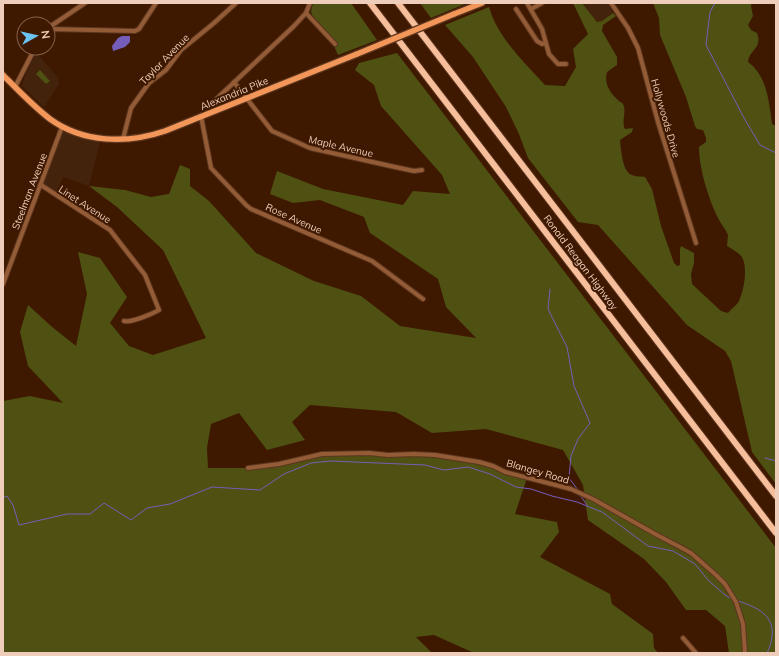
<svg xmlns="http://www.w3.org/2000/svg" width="779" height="656" font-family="Mulish,sans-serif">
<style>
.built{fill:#44230c}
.green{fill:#4e5111}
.water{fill:#755eba}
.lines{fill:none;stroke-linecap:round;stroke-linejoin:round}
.stream{stroke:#755eba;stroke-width:1}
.minor-casing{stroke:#5b351e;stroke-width:6}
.major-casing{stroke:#5b351e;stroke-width:8}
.highway-casing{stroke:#5b351e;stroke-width:8}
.minor{stroke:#935b36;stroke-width:4}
.major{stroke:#f39659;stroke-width:5.5}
.highway{stroke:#f7be9c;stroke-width:6}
.major-bridge-casing{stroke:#5b351e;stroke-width:8;stroke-linecap:butt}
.major-bridge{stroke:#f39659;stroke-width:5.5}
.labels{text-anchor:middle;stroke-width:4;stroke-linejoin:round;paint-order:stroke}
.street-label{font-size:10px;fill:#eecdba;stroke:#3f1800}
</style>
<rect width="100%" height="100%" fill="#3f1800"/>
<g class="built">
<path d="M582,3H607L613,13L602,21L597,22Z"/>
<path d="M36,52L58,78L59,84L44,107L22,86L25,76Z"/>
<path d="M62,127L101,138L89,186L63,177L56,194L41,185Z"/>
</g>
<g class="green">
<path d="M313,3H351L377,40L338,55L334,46L337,43L312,15L311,11Z"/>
<path d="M420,3H467L431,18Z"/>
<path d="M573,3H582L597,22L602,21L613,13L616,16L603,25L602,31L617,57V65L607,72C604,83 609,92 618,100C619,102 622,102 623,104C627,112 621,121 625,129L633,128L632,132L620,140C621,148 622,172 632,175C636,177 641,176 645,177L652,189L661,226L674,263L677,266L680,265V249L681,246L694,253V263L691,274L692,284L721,311L728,313C731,309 737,305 739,301C744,290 748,268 742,257C738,252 732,249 727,246L728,235C725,228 720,223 717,216C708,197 699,168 699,147L706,142V138L703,130L697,129L695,126L686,97L660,35L659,18L653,3H752L751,6L753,16L748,25L751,30L757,33C763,48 749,50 748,62C767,76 769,101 772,124L776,126V484L752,452L731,361L725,351L687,325L598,225L578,222L528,158L519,134L506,107L473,57L445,25L489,7C498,38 524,62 545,85L565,86L576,67L573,49L588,34Z"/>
<path d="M397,53L776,548V653H729L725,626L706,610H686L666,582L644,559L588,520L583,485L563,450L486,429L432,433L396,412L310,405L292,422L305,440L267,450L239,413L211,424L207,448L208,468H248L322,454H414L469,460L527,478L515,514L557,522L559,532L540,557L610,594L612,604L653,634L654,648L658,653H474L434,635L416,637L432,653H3V401L30,396L63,403L28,366L20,332L28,305L51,326L76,346L87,294L78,252L100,258L127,297L110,323L129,346L153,355L206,338L163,250L117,207L89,186L125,190L151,197L169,194L180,165L190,169V186L209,201L256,253L314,281L361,296L400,326L476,338L446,307L438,279L370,233L364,217L320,200L293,203L270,194L277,171L323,189L403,205L413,191L450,194L442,175L381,106L374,85L355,70L359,63Z"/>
<path d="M40,70L50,81L46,84L36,74Z"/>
<path d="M234,89L238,90V95L219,103Z"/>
</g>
<path class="water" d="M122,36H130V42L125,47L113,51L112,46L118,38Z"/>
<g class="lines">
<g class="stream">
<path d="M715,3L710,12L706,45L744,118L760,145L776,153"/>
<path d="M550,289L548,309L567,347L574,386L590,423L578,439L571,456L569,478L578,490"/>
<path d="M765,458L776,461"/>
<path d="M580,495L587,505"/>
<path d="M3,498L7,496L13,505L19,525L67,514H90L104,503L131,520L147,508L170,504L212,487L260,490L284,474L311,463L331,461L425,465L444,470L468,467L490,474L516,487L531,489L552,496L577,502L602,512L648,546L673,551L695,564L708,580L725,595L730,598"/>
<path d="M738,601C747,604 758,608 764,614C776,624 773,641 767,653"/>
</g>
<defs>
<g id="minor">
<path d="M527,3L542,29L549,54L558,64H566"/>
<path d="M611,3L628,28L638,48L658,122L696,243"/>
<path d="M516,9L537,41L542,44L546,43"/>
<path d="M531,9L542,3"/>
<path d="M306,13L335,44"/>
<path d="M48,28L85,3"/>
<path d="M48,29L135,31L139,29L156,3"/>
<path d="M234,82L272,131L310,148L395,167L414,171L422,170"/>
<path d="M15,87L35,48"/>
<path d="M210,105L294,26L306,13L310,3"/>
<path d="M201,116L211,168L246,205L251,209L372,261L423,299"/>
<path d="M123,139L131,108L149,83L166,70L181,50L214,23L236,3"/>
<path d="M41,185L110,230L145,275L159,310C152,314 131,323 124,321"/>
<path d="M3,284L62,127"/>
<path d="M248,468L279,464L322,454L369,453L388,455L414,454L435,455L479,462L493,466L505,472L571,489L593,499L657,535L680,547L691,553L716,575L725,584L736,602L743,624L745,653"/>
<path d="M683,638L696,653"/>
</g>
<g id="major">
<path d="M454,14L482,3"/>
<path d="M3,75C18,90 33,106 50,119C83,143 127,144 165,131L357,54"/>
</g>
<g id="highway">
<path d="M370,3L776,533"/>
<path d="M398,3L776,496"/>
</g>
</defs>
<use href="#minor" class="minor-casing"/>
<use href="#major" class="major-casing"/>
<use href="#highway" class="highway-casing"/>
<use href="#minor" class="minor"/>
<use href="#major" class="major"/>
<use href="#highway" class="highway"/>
<defs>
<path id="major-bridge" d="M357,54L454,14"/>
</defs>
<use href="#major-bridge" class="major-bridge-casing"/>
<use href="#major-bridge" class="major-bridge"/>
</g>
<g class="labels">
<g class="street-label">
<text transform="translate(164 59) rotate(-46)" y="4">Taylor Avenue</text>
<text transform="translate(234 93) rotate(-22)" y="4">Alexandria Pike</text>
<text transform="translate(666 118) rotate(74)" y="4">Hollywoods Drive</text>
<text transform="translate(341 146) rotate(13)" y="4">Maple Avenue</text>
<text transform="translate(29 191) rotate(-69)" y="4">Steelman Avenue</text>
<text transform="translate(85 204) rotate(33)" y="4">Linet Avenue</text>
<text transform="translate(294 218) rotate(24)" y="4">Rose Avenue</text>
<text transform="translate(581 262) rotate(53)" y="4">Ronald Reagan Highway</text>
<text transform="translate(538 471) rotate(16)" y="4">Blangey Road</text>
</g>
</g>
<rect width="779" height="656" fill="none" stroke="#eecdba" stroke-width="8"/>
<g transform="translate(36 36) rotate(82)"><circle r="19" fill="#3f1800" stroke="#85604a"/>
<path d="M0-3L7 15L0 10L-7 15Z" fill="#6ac3f1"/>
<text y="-6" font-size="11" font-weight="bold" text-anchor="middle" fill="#eecdba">N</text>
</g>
</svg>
